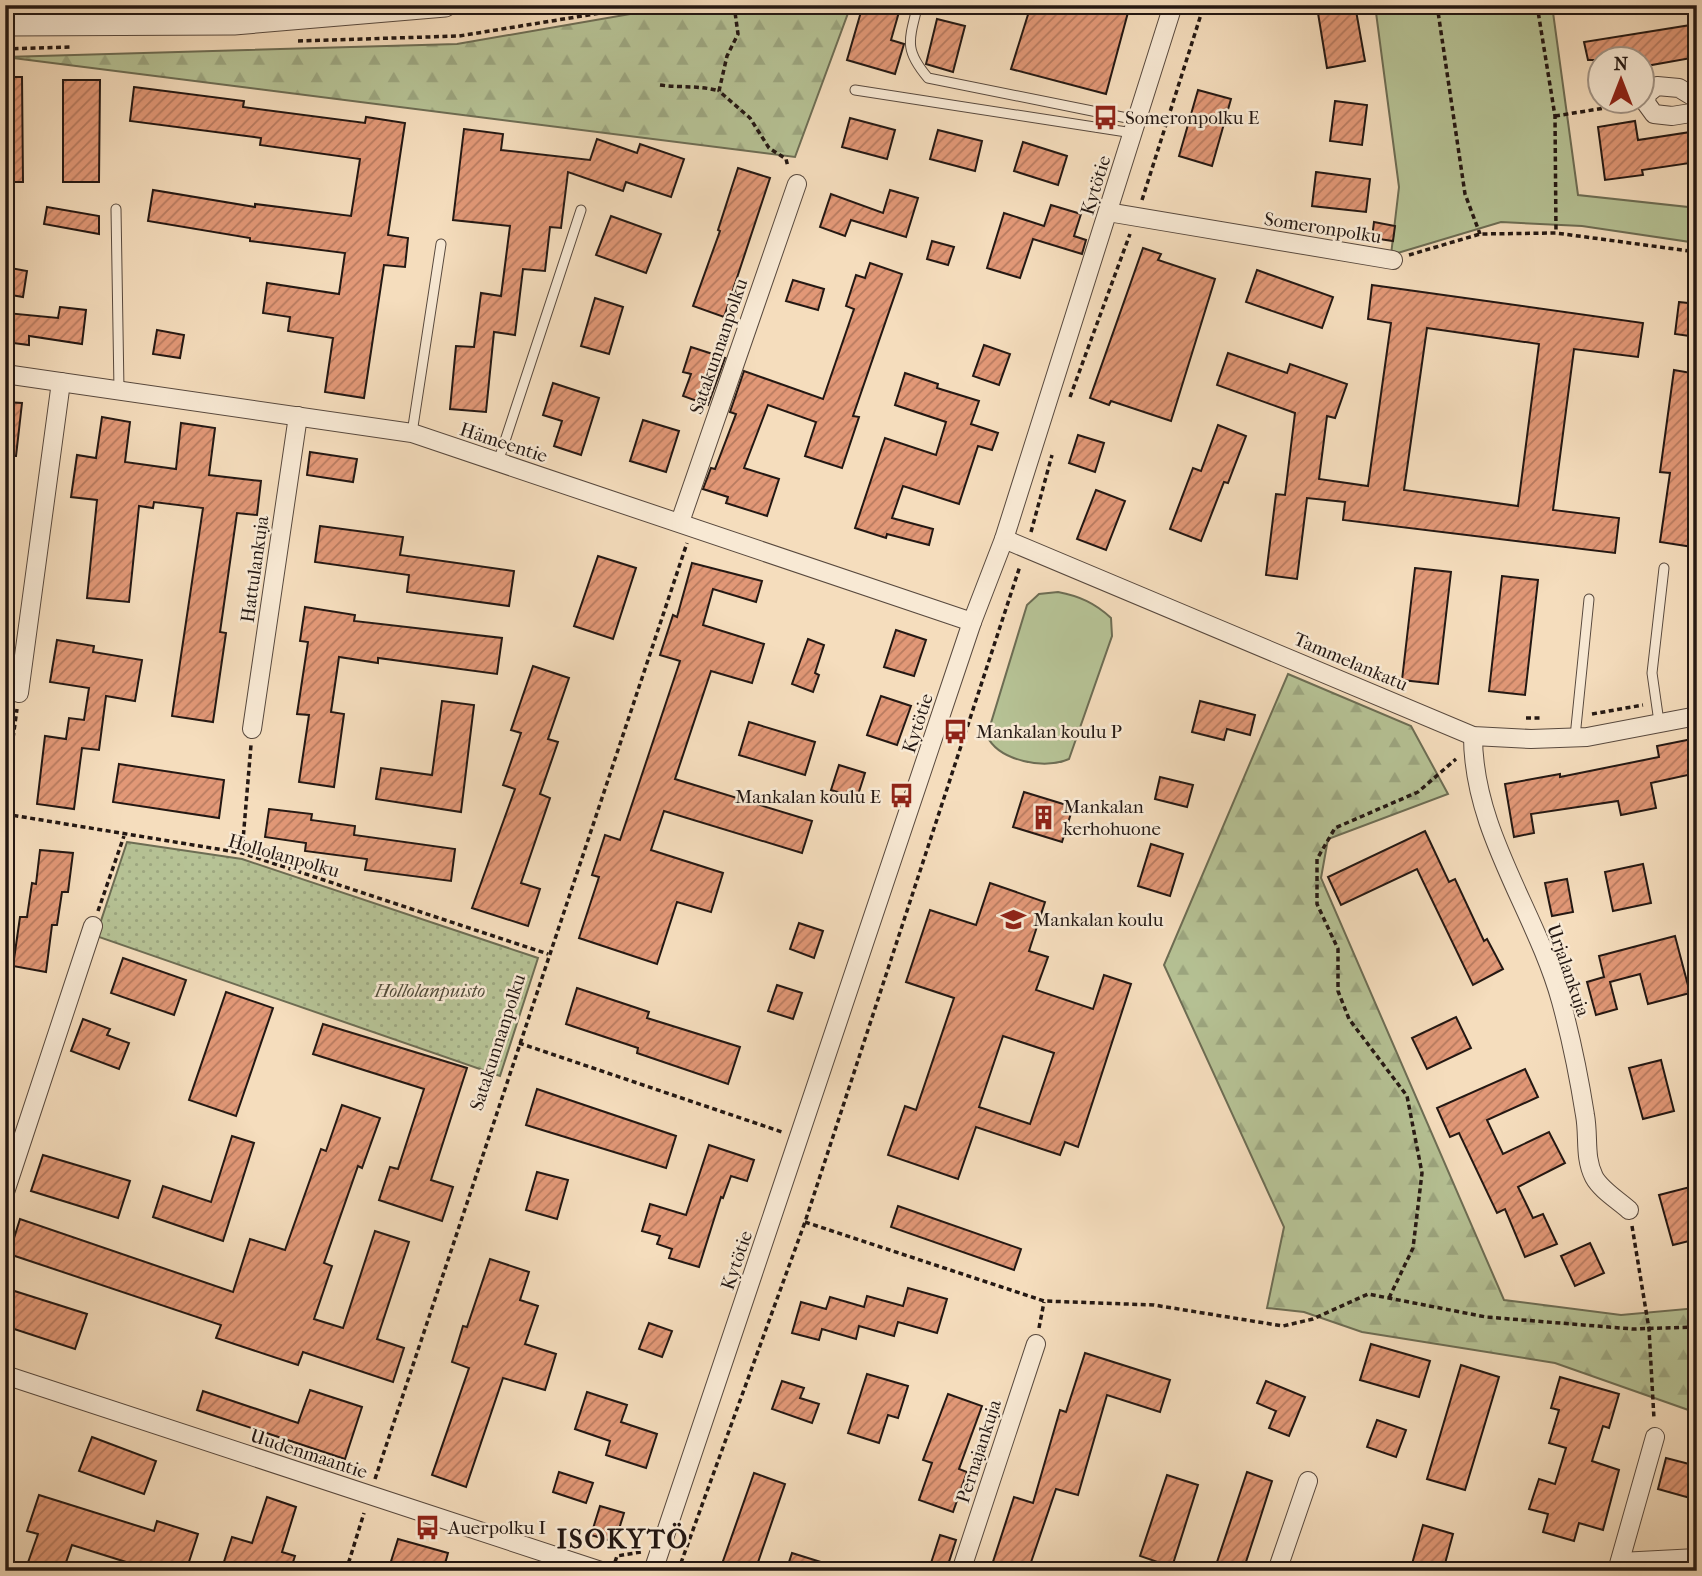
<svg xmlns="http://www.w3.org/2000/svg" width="1702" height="1576" font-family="'IM FELL French Canon',serif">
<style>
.green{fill:#b6c295;stroke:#6d6d54;stroke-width:2}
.forest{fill:url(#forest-firs);stroke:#6d6d54;stroke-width:2}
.park{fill:url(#park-dots);stroke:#6d6d54;stroke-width:2}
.building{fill:url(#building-hatch);stroke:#241813;stroke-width:2;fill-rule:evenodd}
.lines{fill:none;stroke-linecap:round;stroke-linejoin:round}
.service-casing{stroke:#58493e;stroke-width:11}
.minor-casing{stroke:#58493e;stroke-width:20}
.tertiary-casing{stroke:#58493e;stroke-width:25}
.path{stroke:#241813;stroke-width:3.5;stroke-dasharray:5 3.5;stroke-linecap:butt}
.service{stroke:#f8e9d4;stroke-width:9}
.minor{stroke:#f8e9d4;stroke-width:18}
.tertiary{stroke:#f8e9d4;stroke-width:23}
.labels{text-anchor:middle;stroke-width:5;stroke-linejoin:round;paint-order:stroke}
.poi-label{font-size:19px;fill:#241813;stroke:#f8e9d4;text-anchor:start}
.street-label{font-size:19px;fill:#241813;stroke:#f8e9d4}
.park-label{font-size:19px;font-style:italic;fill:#504b3a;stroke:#f8e9d4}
.district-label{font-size:26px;font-weight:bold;letter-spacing:2px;fill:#241813;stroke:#f8e9d4}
</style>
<defs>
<pattern id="forest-firs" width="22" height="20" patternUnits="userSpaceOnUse" patternTransform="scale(1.75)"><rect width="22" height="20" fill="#b6c295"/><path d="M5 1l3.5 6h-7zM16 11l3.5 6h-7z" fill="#9ca680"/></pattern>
<pattern id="park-dots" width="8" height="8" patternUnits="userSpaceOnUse" patternTransform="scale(1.75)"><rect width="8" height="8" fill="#b6c295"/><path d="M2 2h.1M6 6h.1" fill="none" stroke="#9ca680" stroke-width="1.8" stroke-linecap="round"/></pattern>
<pattern id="building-hatch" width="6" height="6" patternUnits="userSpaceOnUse" patternTransform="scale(1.75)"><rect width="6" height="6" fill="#e29877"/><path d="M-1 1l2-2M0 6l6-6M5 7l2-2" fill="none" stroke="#b77b60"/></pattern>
</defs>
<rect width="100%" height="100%" fill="#f5ddbd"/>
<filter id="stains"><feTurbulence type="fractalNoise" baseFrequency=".00286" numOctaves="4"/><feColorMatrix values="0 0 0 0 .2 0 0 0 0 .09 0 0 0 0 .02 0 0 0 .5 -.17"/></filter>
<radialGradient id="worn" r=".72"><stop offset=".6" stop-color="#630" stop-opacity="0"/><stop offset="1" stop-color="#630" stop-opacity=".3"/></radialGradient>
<g class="green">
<path d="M1375,5H1552L1578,195L1697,208V243L1582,226L1501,222L1391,255L1399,187Z"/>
<path d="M1058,592C1079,596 1095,603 1111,618L1112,636L1069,759C1045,770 999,761 987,736L1027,605L1039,594Z"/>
</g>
<g class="forest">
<path d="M5,5H445L5,24Z"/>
<path d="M682,5H851L795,157L5,57L457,44Z"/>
<path d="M1288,674L1411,726L1448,794L1328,839L1321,878L1504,1300L1621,1315L1697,1308V1413L1555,1363L1362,1332L1304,1312L1267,1308L1284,1227L1164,965Z"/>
</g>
<path class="park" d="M127,842L242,859L538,958L500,1076L96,936Z"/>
<g class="building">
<path d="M863,5H901L891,40L904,44L895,74L847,60Z"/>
<path d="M1031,5H1130L1106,94L1011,69Z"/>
<path d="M1327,5H1355L1365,61L1327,68L1317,7Z"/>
<path d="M937,19L965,26L953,72L926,64Z"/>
<path d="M1697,24V57L1646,66L1645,60H1588L1584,42Z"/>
<path d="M5,77H22L23,182H5Z"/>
<path d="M63,80H100L99,182H63Z"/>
<path d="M134,87L244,101L243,107L365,123L366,117L405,123L388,235L408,238L405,267L384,265L364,398L325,392L333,338L288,331L290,317L263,313L267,283L339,294L345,253L250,241V238L148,221L153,190L255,207V204L351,216L360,159L260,145L261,138L130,121Z"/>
<path d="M1198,90L1231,99L1212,166L1179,156Z"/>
<path d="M1335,101L1367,105L1362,145L1330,141Z"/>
<path d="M850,118L895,130L887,159L842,147Z"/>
<path d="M1635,121L1638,140L1697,131V162L1642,170L1643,175L1605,180L1598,127Z"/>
<path d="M464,129L503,134L501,150L590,160L597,139L637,153L640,144L684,159L671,197L626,182L623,191L568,172L561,228L550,227L545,271L523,269L515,335L494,332L486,412L450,409L456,346L474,347L481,293L501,296L510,226L453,220Z"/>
<path d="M938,130L982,141L975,171L930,159Z"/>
<path d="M1023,142L1067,156L1058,185L1014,171Z"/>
<path d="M738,168L770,178L724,317L693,306L720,231L718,230Z"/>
<path d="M1316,172L1370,179L1366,212L1312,206Z"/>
<path d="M890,190L918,198L906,237L851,220L845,236L820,227L831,194L883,213Z"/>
<path d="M1051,205L1081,214L1074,236L1086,240L1082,254L1033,239L1020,278L987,268L1004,213L1044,226Z"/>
<path d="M47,207L99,216V234L44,224Z"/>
<path d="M611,216L661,234L646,273L596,255Z"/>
<path d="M1374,222L1395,226L1393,241L1372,238Z"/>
<path d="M932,241L954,247L948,265L927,259Z"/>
<path d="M1143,248L1161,254L1158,260L1215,279L1171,421L1111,401L1109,405L1090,398Z"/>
<path d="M870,263L902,274L853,416L859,417L842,468L805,456L816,422L768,405L744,468L779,479L767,516L726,503L728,497L703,489L711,468L715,469L736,414L730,412L744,371L823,399L854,309L846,306L856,275L865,278Z"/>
<path d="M5,267L27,271L23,297L5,294Z"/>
<path d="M1257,270L1333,297L1322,328L1246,302Z"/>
<path d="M793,280L824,289L818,310L786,301Z"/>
<path d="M1372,285L1643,323L1638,357L1574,349L1553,510L1619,518L1615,553L1343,520L1345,502L1307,498L1297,579L1266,575L1276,494L1285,495L1295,413L1217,385L1228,353L1287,373L1290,364L1347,384L1335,418L1327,416L1319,479L1368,486L1391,323L1368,319ZM1427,328L1539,344L1518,506L1404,490Z"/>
<path d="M595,298L623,307L609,354L581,346Z"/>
<path d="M1679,302L1697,304V337L1675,334Z"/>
<path d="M60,307L86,310L82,344L29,336V345L5,342L7,313L58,318Z"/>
<path d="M157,330L184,335L180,358L153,354Z"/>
<path d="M984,345L1010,354L999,385L973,376Z"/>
<path d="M691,347L725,358L708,405L683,396L691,374L683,372Z"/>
<path d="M1674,370L1697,374V522L1693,547L1660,542L1670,473L1660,472Z"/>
<path d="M905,373L938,384L937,388L979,401L971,424L998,433L992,450L978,446L959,504L903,486L892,518L933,529L929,545L887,534L886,538L855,528L885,438L936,455L946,422L895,405Z"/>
<path d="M553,383L599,398L581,455L554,446L562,421L543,415Z"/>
<path d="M5,402L22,403L16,456H5Z"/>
<path d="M102,417L130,422L125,462L176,469L181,423L215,428L209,475L261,481L257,515L237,513L220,632L226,633L213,722L172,716L203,508L154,502L153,508L139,506L129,602L87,598L97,500L71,497L77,455L96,458Z"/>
<path d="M643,420L679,431L666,472L630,461Z"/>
<path d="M1218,425L1246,436L1228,483L1224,482L1201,541L1170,529L1193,468L1201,471Z"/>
<path d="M1078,435L1104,443L1095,472L1069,463Z"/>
<path d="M310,452L357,459L353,482L307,475Z"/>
<path d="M1096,490L1125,501L1106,550L1077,539Z"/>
<path d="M320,526L403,537L400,555L514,571L509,606L407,592L409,575L315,562Z"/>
<path d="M598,556L636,568L613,639L574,626Z"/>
<path d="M692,563L762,581L756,602L713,589L703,625L764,644L752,683L711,671L675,779L812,821L802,853L664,811L651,850L723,873L711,912L677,902L657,964L579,938L599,877L592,875L605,835L620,840L680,661L660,655L673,615L677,617Z"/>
<path d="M1415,568L1451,572L1438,684L1402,680Z"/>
<path d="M1502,576L1538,580L1525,695L1489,691Z"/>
<path d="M305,607L355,615L354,621L502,638L497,674L378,658V663L339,657L331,712L344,714L334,787L299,782L309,715L297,714L308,642L300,641Z"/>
<path d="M896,630L926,640L914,676L884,667Z"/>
<path d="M808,639L824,645L815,673L819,675L813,692L792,684Z"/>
<path d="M57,640L94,646L93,652L142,660L135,701L106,696L99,750L82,748L74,809L37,804L45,736L66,739L69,718L84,720L89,688L50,682Z"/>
<path d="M533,666L569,678L548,739L558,742L540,794L550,798L521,883L540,889L528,926L472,908L515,789L503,785L521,733L511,730Z"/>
<path d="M881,696L911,706L897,745L867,735Z"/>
<path d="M442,701L474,705L461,812L376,799L381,768L432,775Z"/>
<path d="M1200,701L1255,715L1250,735L1227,729L1224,740L1192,732Z"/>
<path d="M749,722L815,742L805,775L739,755Z"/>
<path d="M1697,738V773L1651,783L1656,808L1621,815L1618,801L1531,814L1534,833L1514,837L1505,784L1560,774V777L1659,757L1657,746Z"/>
<path d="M119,764L224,780L219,818L113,802Z"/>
<path d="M839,765L865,773L857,798L831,790Z"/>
<path d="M1160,777L1193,785L1187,807L1155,799Z"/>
<path d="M1024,792L1073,807L1062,842L1013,827Z"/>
<path d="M269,809L312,814L311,820L355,826L354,835L455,849L451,881L365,870L367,859L305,851L306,843L265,837Z"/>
<path d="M1425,831L1449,882L1455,879L1484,941L1487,939L1503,969L1473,985L1417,869L1341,905L1328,877Z"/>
<path d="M1151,844L1183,854L1170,896L1138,886Z"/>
<path d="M40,850L73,853L68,892H62L57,925H52L46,972L13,966L20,917H27L32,883L36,884Z"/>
<path d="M1643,864L1651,903L1613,911L1605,872Z"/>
<path d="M1567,879L1573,912L1552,916L1545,883Z"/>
<path d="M990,883L1045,902L1029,951L1048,957L1036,990L1093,1009L1104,975L1131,984L1078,1147L1065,1142L1060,1155L976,1127L958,1179L888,1155L905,1106L916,1110L954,998L906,982L930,910L976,925ZM1003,1036L1054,1053L1030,1124L979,1107Z"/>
<path d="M799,923L823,931L814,958L790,949Z"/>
<path d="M1675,936L1690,993L1648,1004L1640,974L1610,982L1617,1009L1596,1015L1587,982L1604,977L1599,956Z"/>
<path d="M123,958L186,980L174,1015L111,993Z"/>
<path d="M777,985L802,993L793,1019L768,1011Z"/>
<path d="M577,988L649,1012L647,1018L740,1047L728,1084L637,1053L638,1048L566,1024Z"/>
<path d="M226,992L273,1008L236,1116L189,1100Z"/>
<path d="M1456,1017L1471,1048L1427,1069L1412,1038Z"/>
<path d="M83,1019L110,1029L107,1035L129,1043L119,1069L71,1051Z"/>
<path d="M323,1024L467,1068L431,1180L453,1187L442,1221L379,1200L390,1167L398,1169L424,1089L313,1054Z"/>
<path d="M1661,1060L1674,1111L1643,1119L1629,1068Z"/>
<path d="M1525,1069L1538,1097L1487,1120L1503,1154L1549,1132L1565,1163L1518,1187L1533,1218L1543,1214L1557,1244L1525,1257L1505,1209L1497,1213L1459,1133L1450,1137L1437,1108Z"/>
<path d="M537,1089L676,1136L666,1168L526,1125Z"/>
<path d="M342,1105L380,1118L362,1168L358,1166L324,1263L332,1266L314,1319L343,1328L375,1231L409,1242L377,1339L404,1348L393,1382L303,1352L298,1365L216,1338L221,1325L9,1254L20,1219L233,1292L250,1239L285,1250L321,1149L326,1151Z"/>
<path d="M232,1136L254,1143L223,1241L153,1217L163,1186L211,1202Z"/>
<path d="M709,1145L754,1160L747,1181L731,1176L723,1198L721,1197L699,1267L669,1258L672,1249L657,1244L660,1236L642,1231L650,1204L686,1215Z"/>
<path d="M43,1155L130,1181L118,1218L31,1191Z"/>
<path d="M537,1172L568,1180L557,1219L526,1210Z"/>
<path d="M1694,1186L1697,1239L1673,1245L1659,1195Z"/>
<path d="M898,1206L1021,1249L1014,1270L891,1227Z"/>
<path d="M1590,1243L1604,1273L1575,1286L1561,1256Z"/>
<path d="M490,1259L529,1272L520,1300L538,1306L525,1344L556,1354L545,1390L503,1378L466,1487L432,1475L469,1368L452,1362L463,1326L467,1327Z"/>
<path d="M5,1288L87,1314L75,1349L5,1326Z"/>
<path d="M908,1288L947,1299L937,1333L898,1322L894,1336L859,1326L856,1339L822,1329L819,1340L792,1333L801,1302L826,1309L830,1297L864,1307L867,1296L903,1306Z"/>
<path d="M649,1323L672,1331L662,1357L639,1349Z"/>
<path d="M1371,1344L1430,1361L1419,1397L1360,1380Z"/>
<path d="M1085,1353L1170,1380L1160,1412L1107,1395L1078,1495L1056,1489L1028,1571H990L1014,1497L1033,1503L1060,1410L1066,1412Z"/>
<path d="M1461,1365L1499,1377L1465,1490L1427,1479Z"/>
<path d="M867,1374L908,1386L898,1418L888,1415L879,1443L848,1433Z"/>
<path d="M1560,1377L1619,1394L1609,1428L1603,1426L1592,1461L1619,1470L1603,1530L1579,1523L1574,1541L1543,1532L1548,1514L1529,1509L1539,1479L1555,1484L1566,1448L1549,1443L1559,1410L1551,1408Z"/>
<path d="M782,1381L804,1388L800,1398L819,1404L812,1423L772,1409Z"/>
<path d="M1266,1381L1305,1397L1289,1436L1269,1428L1276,1411L1257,1403Z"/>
<path d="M310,1390L362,1407L345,1459L197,1410L203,1391L298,1423Z"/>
<path d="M587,1392L627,1405L621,1422L657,1434L646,1468L606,1455L610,1441L575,1429Z"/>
<path d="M948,1394L982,1406L959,1469L967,1472L953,1512L919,1500L932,1463L923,1460Z"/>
<path d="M1377,1420L1406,1430L1396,1457L1367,1447Z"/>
<path d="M92,1437L156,1461L144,1494L79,1471Z"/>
<path d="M1666,1458L1697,1466V1500L1658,1489Z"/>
<path d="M559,1472L593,1483L586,1503L553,1492Z"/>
<path d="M1247,1472L1272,1481L1258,1525L1243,1571H1214Z"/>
<path d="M754,1473L785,1484L755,1571H742L722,1564Z"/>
<path d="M1167,1475L1198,1485L1172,1567L1140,1556Z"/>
<path d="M39,1495L154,1531L157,1521L198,1534L186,1571H141L142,1567L72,1545L63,1571H25L38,1534L27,1531Z"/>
<path d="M267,1497L296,1507L282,1552L295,1556L290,1571H221L232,1537L252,1543Z"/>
<path d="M600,1506L624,1513L615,1542L591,1535Z"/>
<path d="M1423,1525L1453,1534L1443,1571H1410Z"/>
<path d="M940,1535L956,1540L947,1568L931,1563Z"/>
<path d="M398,1539L448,1553L443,1571H388Z"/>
<path d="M792,1553L837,1567V1571H786Z"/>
</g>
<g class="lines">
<defs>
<g id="service">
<path d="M916,12C908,43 906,52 928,78L1137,120"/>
<path d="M855,90L1133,133"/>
<path d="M116,209L119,390"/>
<path d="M412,433L441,244"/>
<path d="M498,462L581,210"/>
<path d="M1659,722L1652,673L1664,568"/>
<path d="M1575,737L1589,599"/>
</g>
<g id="minor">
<path d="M1697,99L1679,88L1657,86L1647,94L1646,103L1654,114L1672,116L1697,112"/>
<path d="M1108,212L1393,260"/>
<path d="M5,374L412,433L972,622"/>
<path d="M680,522L797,184"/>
<path d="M1004,539L1473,736L1531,739L1587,737L1697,716"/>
<path d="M19,693L61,382"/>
<path d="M252,729L298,416"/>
<path d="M1473,736C1473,832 1536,911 1561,1001C1571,1038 1579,1077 1585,1115C1589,1137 1584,1157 1594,1177C1601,1190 1618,1200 1629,1210"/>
<path d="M5,1192L93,926"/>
<path d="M5,1375L601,1571"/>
<path d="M1620,1562L1697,1558"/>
<path d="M653,1571L972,622L1004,539L1173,5"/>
<path d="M961,1571L1036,1344"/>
<path d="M1277,1571L1308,1481"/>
<path d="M1617,1571L1655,1437"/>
</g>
<path id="tertiary" d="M5,24L234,23L445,5"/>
</defs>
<use href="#service" class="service-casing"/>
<use href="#minor" class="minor-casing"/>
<use href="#tertiary" class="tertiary-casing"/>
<g class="path">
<path d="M734,5L738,34L727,56L719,91L750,118L769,148L786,159L788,167"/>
<path d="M1437,5L1465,194L1480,234"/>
<path d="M1537,5L1555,116L1556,233"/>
<path d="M298,41L459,36L650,5"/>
<path d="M5,49L73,47"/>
<path d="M660,85C681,88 699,85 719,91"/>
<path d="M1555,116L1630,104"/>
<path d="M1142,200L1204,5"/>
<path d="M1409,255L1480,234L1556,233L1697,252"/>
<path d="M1070,397L1130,234"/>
<path d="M1031,532L1052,455"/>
<path d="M1592,714L1643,705"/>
<path d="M1526,718H1542"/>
<path d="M5,797L17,709"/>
<path d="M5,814L242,853L548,954"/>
<path d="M242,852L251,745"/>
<path d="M98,911L124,836"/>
<path d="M519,1043L782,1132"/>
<path d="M805,1222L1044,1301L1154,1305L1283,1326L1313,1319L1368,1294L1486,1317L1633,1329L1697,1327"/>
<path d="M1632,1226L1649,1329L1654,1419"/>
<path d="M1389,1298L1413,1248L1422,1173L1407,1096L1349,1019L1338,991V949L1317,904V859L1335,828L1418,792L1456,759"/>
<path d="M1039,1328L1044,1302"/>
<path d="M375,1479L687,543"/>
<path d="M615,1562L617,1556L641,1552"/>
<path d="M346,1571L364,1513"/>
<path d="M678,1571L805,1222L1020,566"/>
</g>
<use href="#service" class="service"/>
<use href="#minor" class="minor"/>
<use href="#tertiary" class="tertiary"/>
</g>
<defs>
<symbol id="bus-bare" viewBox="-9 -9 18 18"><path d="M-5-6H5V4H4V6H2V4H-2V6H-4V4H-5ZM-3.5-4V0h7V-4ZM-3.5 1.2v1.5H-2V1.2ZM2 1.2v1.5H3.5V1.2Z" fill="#8f2418" stroke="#f8e9d4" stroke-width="2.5" paint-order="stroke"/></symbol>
<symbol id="building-bare" viewBox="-9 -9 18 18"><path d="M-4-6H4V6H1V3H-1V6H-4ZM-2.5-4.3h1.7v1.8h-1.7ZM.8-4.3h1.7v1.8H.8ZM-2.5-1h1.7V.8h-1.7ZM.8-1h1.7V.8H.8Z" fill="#8f2418" stroke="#f8e9d4" stroke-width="2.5" paint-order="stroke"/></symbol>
<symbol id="school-bare" viewBox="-9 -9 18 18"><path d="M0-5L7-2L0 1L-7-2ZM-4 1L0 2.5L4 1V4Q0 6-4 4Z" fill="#8f2418" stroke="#f8e9d4" stroke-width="2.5" paint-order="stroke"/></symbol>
</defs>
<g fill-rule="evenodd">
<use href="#bus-bare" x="1088" y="100" width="35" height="35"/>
<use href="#bus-bare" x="938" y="714" width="35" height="35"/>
<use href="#bus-bare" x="884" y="778" width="35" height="35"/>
<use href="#building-bare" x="1026" y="800" width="35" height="35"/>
<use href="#school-bare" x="996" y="902" width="35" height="35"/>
<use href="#bus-bare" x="410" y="1510" width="35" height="35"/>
</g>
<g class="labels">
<g class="poi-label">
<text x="1125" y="124">Someronpolku E</text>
<text x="976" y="738">Mankalan koulu P</text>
<text x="881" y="803" text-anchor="end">Mankalan koulu E</text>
<text x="1063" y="813">Mankalan<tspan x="1063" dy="22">kerhohuone</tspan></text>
<text x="1033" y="926">Mankalan koulu</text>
<text x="448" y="1534">Auerpolku I</text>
</g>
<g class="street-label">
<text transform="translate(1095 185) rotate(-73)" y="7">Kytötie</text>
<text transform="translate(1323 227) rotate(9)" y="7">Someronpolku</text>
<text transform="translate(718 346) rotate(-71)" y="7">Satakunnanpolku</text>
<text transform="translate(504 442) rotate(18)" y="7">Hämeentie</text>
<text transform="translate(254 569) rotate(-82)" y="7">Hattulankuja</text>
<text transform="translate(1351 661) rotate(23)" y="7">Tammelankatu</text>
<text transform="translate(917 723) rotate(-72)" y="7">Kytötie</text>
<text transform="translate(284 855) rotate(16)" y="7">Hollolanpolku</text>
<text transform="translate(1569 970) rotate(71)" y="7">Urjalankuja</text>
<text transform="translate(497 1042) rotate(-72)" y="7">Satakunnanpolku</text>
<text transform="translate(736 1260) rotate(-71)" y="7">Kytötie</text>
<text transform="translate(978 1451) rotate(-72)" y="7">Pernajankuja</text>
<text transform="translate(309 1453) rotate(18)" y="7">Uudenmaantie</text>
</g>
<g class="park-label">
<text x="430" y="997">Hollolanpuisto</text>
</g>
<g class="district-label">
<text x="623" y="1548">ISOKYTÖ</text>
</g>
</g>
<rect width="1702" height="1576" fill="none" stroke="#f5ddbd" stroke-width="28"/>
<rect x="7" y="7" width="1688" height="1562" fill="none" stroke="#241813" stroke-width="3.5"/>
<rect x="14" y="14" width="1674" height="1548" fill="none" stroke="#241813" stroke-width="2"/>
<g transform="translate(1621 80)"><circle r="33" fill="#f8e9d4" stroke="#a39587" stroke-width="2"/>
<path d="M0-5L12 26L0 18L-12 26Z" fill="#8f2418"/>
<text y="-10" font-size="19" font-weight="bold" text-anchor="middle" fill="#241813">N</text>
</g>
<rect width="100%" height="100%" filter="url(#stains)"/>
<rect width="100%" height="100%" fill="url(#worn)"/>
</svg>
